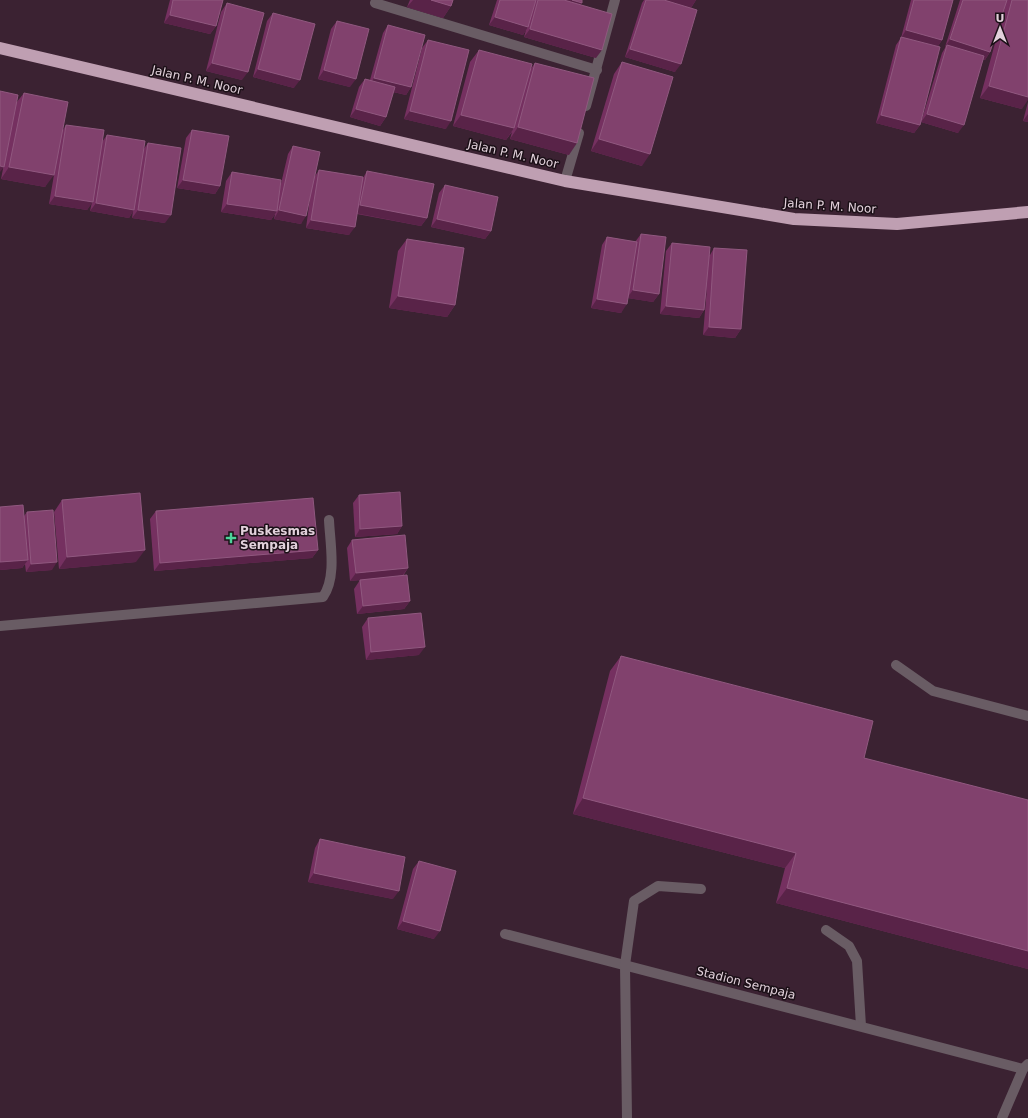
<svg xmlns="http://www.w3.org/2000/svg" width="1028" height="1118" font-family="'DejaVu Sans',sans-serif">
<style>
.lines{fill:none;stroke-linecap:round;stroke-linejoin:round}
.lane{stroke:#695c64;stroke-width:10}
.street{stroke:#695c64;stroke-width:10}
.highway{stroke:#bf9fb2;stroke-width:12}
.wall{fill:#753060}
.shaded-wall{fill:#592348}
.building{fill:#81416d;stroke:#90587f}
.poi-dot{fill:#4dd39a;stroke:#1b1017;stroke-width:1.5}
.labels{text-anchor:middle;stroke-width:3;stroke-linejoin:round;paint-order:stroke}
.street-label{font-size:12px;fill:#e2d1db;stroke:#1b1017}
.poi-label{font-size:12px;font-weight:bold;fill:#e2d1db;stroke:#1b1017;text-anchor:start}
</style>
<rect width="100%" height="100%" fill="#3b2232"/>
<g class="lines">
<g class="lane">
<path d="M896,665L933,691L1028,716"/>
<path d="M826,930L849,946L857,961L861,1026"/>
<path d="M505,934L1023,1069"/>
<path d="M627,1118L625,965L634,901L658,886L701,889"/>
<path d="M1002,1118L1023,1069L1028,1064"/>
</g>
<g class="street">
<path d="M375,3L597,70"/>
<path d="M586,106L615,0"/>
<path d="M565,181L579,133"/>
<path d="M0,626L323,597C337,577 330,543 329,520"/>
</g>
<path class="highway" d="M0,48L565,181L794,219L897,224L1028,212"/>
</g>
<g class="wall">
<path d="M170,0H223L216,26L210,34L164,23Z"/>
<path d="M410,0H453L451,6L443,18L407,7Z"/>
<path d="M497,0H582L580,5L596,58L524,37L526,30L523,35L489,25Z"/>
<path d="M644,0H696L691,8L675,72L625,57L642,3Z"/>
<path d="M911,0H953L942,40L938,46L920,125L914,133L876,123L896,45L901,38Z"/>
<path d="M960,0H1028L1022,109L980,98L1006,3L990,52L985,60H983L958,133L921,122L942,53L945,48V47Z"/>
<path d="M227,3L242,80L206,71L221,12Z"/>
<path d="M273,13L294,88L253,77L267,21Z"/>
<path d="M337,21L350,87L318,79L331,29Z"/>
<path d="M388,25L411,87L406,95L393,92L386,117L380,126L350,117L359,87L365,79L370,80L383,33Z"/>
<path d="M428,40L446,129L404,119L422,48Z"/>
<path d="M479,50L530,70L535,63L569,155L510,139L512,132L506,140L453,126L470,62Z"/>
<path d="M622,62L642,166L591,151L614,74Z"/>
<path d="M24,93L63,130L66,125L102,142L107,135L143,150L148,143L165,223L132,218L133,211L129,218L90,211L92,202L87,210L49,204L55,169L45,187L1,179L16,103Z"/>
<path d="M1028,102V122L1023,121Z"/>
<path d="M192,130L220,186L215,194L177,188L186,138Z"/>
<path d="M293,146L315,176L319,170L363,178L367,171L427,218L421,226L357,214L349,235L306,228L310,198L301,224L274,219L275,214L271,220L221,212L226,181L232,172L279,192L288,154Z"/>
<path d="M445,185L491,231L485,239L431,227L439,193Z"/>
<path d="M641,234L659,294L653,302L628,298L621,313L591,308L602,245L607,237L635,242Z"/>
<path d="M407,239L455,305L447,317L389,308L398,251Z"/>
<path d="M672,243L710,255L714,248L741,329L735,338L703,335L707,287L704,310L699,318L660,314L666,251Z"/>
<path d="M359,495L402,526L397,534L355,537L353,503Z"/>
<path d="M62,500L136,562L59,569L54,512Z"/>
<path d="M0,507L24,516L27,512L52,570L26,572L25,564L22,568L0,570Z"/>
<path d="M156,511L318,550L312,558L154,571L150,519Z"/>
<path d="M352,540L408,568L403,576L410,601L404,609L357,614L354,589L360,580L380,578L350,581L347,548Z"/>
<path d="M368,618L419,655L366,660L362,627Z"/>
<path d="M621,656L864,758L1028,800V969L776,903L785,868L573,814L610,671Z"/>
<path d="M320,839L393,899L308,882L315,848Z"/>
<path d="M419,861L434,939L397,929L413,869Z"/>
</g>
<g class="shaded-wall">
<path d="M413,0H431L451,6L443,18L407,7Z"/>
<path d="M538,0H572L582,3L576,11Z"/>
<path d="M657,0H696L689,11Z"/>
<path d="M170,15L216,26L210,34L164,23Z"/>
<path d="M495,17L528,27L523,35L489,25Z"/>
<path d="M530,29L602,50L596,58L524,37Z"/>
<path d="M906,30L942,40L937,48L901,38Z"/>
<path d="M950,39L990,52L985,60L946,48L947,45L945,48V47Z"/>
<path d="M630,49L681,64L675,72L625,57Z"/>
<path d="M212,63L248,72L242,80L206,71Z"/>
<path d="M258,69L300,80L294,88L253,77Z"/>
<path d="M324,70L356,79L350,87L318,79Z"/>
<path d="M374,78L411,87L406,95L369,86Z"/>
<path d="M989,86L1028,97V100L1022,109L980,98Z"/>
<path d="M356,109L386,117L380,126L350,117Z"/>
<path d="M410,111L451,121L446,129L404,119Z"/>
<path d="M927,114L964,125L958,133L921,122Z"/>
<path d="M1028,114V122L1023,121Z"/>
<path d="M461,115L514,128L506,140L453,126Z"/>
<path d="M881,115L920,125L914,133L876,123Z"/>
<path d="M518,127L577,143L569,155L510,139Z"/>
<path d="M599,139L650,154L642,166L591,151Z"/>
<path d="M0,166L4,167L0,172Z"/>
<path d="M9,167L54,175L45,187L1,179Z"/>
<path d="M183,180L220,186L215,194L177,188Z"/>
<path d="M55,196L93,202L87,210L49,204Z"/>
<path d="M96,203L134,210L129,218L90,211Z"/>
<path d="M227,204L277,211L271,220L221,212Z"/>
<path d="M360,205L427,218L421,226L355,213Z"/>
<path d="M138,210L171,215L165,223L132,218Z"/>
<path d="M279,210L306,216L301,224L274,219Z"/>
<path d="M437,219L491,231L485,239L431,227Z"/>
<path d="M311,220L355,227L349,235L306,228Z"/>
<path d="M633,290L659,294L653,302L627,298Z"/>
<path d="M398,296L455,305L447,317L389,308Z"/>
<path d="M597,299L627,304L621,313L591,308Z"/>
<path d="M666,306L704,310L699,318L660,314Z"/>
<path d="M709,327L741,329L735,338L703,335Z"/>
<path d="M402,526L397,534L355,537L360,529Z"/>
<path d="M145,550L136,562L59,569L67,557Z"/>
<path d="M318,550L312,558L154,571L160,563Z"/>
<path d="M28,560L22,568L0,570V562Z"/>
<path d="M57,562L52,570L26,572L31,564Z"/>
<path d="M408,568L402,576L350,581L356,573Z"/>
<path d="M410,601L404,609L357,614L363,606Z"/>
<path d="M425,647L419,655L366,660L371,652Z"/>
<path d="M583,798L796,853L785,868L573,814Z"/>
<path d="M314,873L399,891L393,899L308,882Z"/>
<path d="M787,888L1028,951V969L776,903Z"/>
<path d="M403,921L440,931L434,939L397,929Z"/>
</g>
<g class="building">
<path d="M173,0H223L216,26L170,15Z"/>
<path d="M431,0H453L451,6Z"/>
<path d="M500,0H536L528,27L495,17Z"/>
<path d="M538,0H564L612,14L602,50L530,29Z"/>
<path d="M572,0H582V3Z"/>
<path d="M646,0H664L697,10L681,64L630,49Z"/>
<path d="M914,0H953L942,40L906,30Z"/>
<path d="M963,0H1007L990,52L950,39Z"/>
<path d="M1012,0H1028V97L989,86Z"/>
<path d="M227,3L264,13L248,72L212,63Z"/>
<path d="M273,13L315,24L300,80L258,69Z"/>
<path d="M337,21L369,29L356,79L324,70Z"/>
<path d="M388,25L425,35L411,87L374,78Z"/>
<path d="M901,37L940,47L920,125L881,115Z"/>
<path d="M428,40L469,50L451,121L410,111Z"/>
<path d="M947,45L984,56L964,125L927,114Z"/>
<path d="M479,50L532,64L514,128L461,115Z"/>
<path d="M622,62L673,77L650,154L599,139Z"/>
<path d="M535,63L594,78L577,143L518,127Z"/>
<path d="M365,79L395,87L386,117L356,109Z"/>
<path d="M0,91L18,95L4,167L0,166Z"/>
<path d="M24,93L68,102L54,175L9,167Z"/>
<path d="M66,125L104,130L93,202L55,196Z"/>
<path d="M192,130L229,136L220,186L183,180Z"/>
<path d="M107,135L145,141L134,210L96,203Z"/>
<path d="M148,143L181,148L171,215L138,210Z"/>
<path d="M293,146L320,152L306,216L279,210Z"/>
<path d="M319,170L363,177L355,227L311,220Z"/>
<path d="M367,171L434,184L427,218L360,205Z"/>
<path d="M232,172L281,180L277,211L227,204Z"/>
<path d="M445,185L498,197L491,231L437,219Z"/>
<path d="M641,234L666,237L659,294L633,290Z"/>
<path d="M607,237L637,242L627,304L597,299Z"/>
<path d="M407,239L464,248L455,305L398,296Z"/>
<path d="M672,243L710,247L704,310L666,306Z"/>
<path d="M714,248L747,250L741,329L709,327Z"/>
<path d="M400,492L402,526L360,529L359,495Z"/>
<path d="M140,493L145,550L67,557L62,500Z"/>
<path d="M313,498L318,550L160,563L156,511Z"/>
<path d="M23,505L28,560L0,562V507Z"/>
<path d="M53,510L57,562L31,564L27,512Z"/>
<path d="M405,535L408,568L356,573L352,540Z"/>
<path d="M407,575L410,601L363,606L360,580Z"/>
<path d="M421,613L425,647L371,652L368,618Z"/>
<path d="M621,656L873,721L864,758L1028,800V951L787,888L796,853L583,798Z"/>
<path d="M320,839L405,857L399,891L314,873Z"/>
<path d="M419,861L456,871L440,931L403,921Z"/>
</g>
<path class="poi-dot" d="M229 532h4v4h4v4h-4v4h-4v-4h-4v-4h4z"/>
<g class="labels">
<g class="street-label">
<text transform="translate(197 80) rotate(13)" y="4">Jalan P. M. Noor</text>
<text transform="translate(513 154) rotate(13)" y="4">Jalan P. M. Noor</text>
<text transform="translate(830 206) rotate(4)" y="4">Jalan P. M. Noor</text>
<text transform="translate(746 983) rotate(14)" y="4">Stadion Sempaja</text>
</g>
<g class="poi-label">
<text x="240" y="535">Puskesmas<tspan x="240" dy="14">Sempaja</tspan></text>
</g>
</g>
<g transform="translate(1000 28)" stroke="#1b1017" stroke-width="3" paint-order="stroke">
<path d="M0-3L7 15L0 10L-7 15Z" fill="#e2d1db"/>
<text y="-6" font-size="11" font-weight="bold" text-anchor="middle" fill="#e2d1db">U</text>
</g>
</svg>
